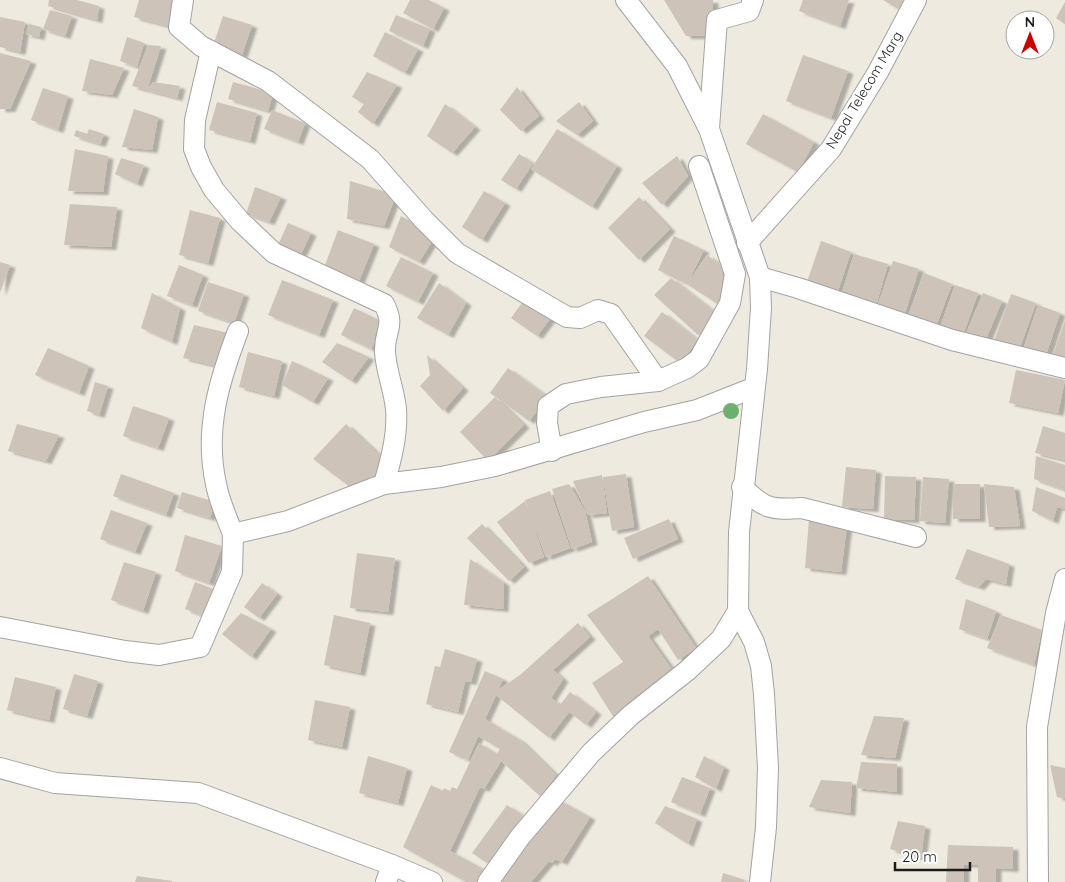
<svg xmlns="http://www.w3.org/2000/svg" width="1065" height="882" font-family="Quicksand,sans-serif">
<style>
.building{fill:#cec3b9;filter:url(#shadow)}
.lines{fill:none;stroke-linecap:round;stroke-linejoin:round}
.minor-casing{stroke:#a3a3a3;stroke-width:22}
.minor{stroke:#fff;stroke-width:20}
.tree{fill:#6db06e}
.labels{text-anchor:middle;stroke-width:5;stroke-linejoin:round;paint-order:stroke}
.street-label{font-size:14px;fill:#1c1c1c;stroke:#fff}
</style>
<defs>
<filter id="shadow"><feDropShadow dx="5.5" dy="3" stdDeviation="1" flood-color="#0004"/></filter>
</defs>
<rect width="100%" height="100%" fill="#eeeae0"/>
<g class="building">
<path d="M49,0H77L99,6L97,20L48,6Z"/>
<path d="M139,0H175L172,27L134,17Z"/>
<path d="M410,0H429L444,8L433,29L403,13Z"/>
<path d="M664,0H713V36H686Z"/>
<path d="M803,0H849L840,26L799,11Z"/>
<path d="M883,0H904L898,9Z"/>
<path d="M1065,2V24L1056,18Z"/>
<path d="M50,10L72,16L65,36L43,29Z"/>
<path d="M396,15L430,29L423,46L389,31Z"/>
<path d="M223,16L252,25L242,55L213,46Z"/>
<path d="M0,17L25,22L20,52L0,47Z"/>
<path d="M29,24L41,27L39,37L26,34Z"/>
<path d="M385,32L418,49L405,73L373,56Z"/>
<path d="M127,37L144,43L137,67L120,61Z"/>
<path d="M148,45L161,46L147,90L153,82L180,86L177,98L132,86Z"/>
<path d="M0,53L31,61L10,109H0Z"/>
<path d="M803,55L848,71L831,118L786,101Z"/>
<path d="M90,59L124,68L112,95L82,91Z"/>
<path d="M367,72L397,85L373,124L358,112L364,104L352,97Z"/>
<path d="M233,82L273,93L268,111L228,99Z"/>
<path d="M517,87L539,116L521,131L500,110Z"/>
<path d="M43,88L68,96L58,130L31,120Z"/>
<path d="M217,102L257,113L250,141L209,130Z"/>
<path d="M579,102L593,121L577,135L556,121Z"/>
<path d="M445,104L475,127L452,153L427,136Z"/>
<path d="M134,109L158,117L152,150L122,147Z"/>
<path d="M272,110L305,123L298,142L264,129Z"/>
<path d="M763,114L814,142L798,172L746,144Z"/>
<path d="M89,129L104,134L100,144L74,136L76,130L87,134Z"/>
<path d="M557,129L617,166L592,207L531,169Z"/>
<path d="M75,149L108,156L103,192L68,191Z"/>
<path d="M519,154L533,163L516,189L501,180Z"/>
<path d="M677,156L688,176L662,205L642,183Z"/>
<path d="M121,158L144,165L137,184L115,174Z"/>
<path d="M350,181L396,195L384,226L347,219Z"/>
<path d="M255,187L281,197L269,222L246,214Z"/>
<path d="M484,191L505,203L482,240L462,227Z"/>
<path d="M639,197L670,229L639,260L608,228Z"/>
<path d="M70,204L117,207L111,247L64,245Z"/>
<path d="M190,210L220,218L208,263L179,255Z"/>
<path d="M401,216L436,235L419,262L389,247Z"/>
<path d="M288,223L311,233L300,256L278,245Z"/>
<path d="M338,230L374,244L359,281L324,268Z"/>
<path d="M674,236L704,250L687,284L707,255L732,273L719,305L687,284L658,270Z"/>
<path d="M821,241L851,252L836,297L806,285Z"/>
<path d="M854,254L888,264L875,309L840,299Z"/>
<path d="M401,257L433,273L418,302L386,286Z"/>
<path d="M893,261L919,269L903,319L876,310Z"/>
<path d="M0,262L10,265L0,293Z"/>
<path d="M179,265L203,275L192,305L167,296Z"/>
<path d="M924,273L952,284L935,329L907,319Z"/>
<path d="M671,278L717,314L698,335L654,295Z"/>
<path d="M282,280L333,300L319,335L268,315Z"/>
<path d="M208,282L244,294L234,323L198,311Z"/>
<path d="M439,283L466,303L448,335L417,318Z"/>
<path d="M955,285L978,293L962,338L939,330Z"/>
<path d="M152,293L180,308L172,342L141,328Z"/>
<path d="M983,293L1002,301L984,344L965,336Z"/>
<path d="M1011,294L1036,303L1019,350L994,341Z"/>
<path d="M527,296L553,315L537,336L511,318Z"/>
<path d="M1038,305L1060,313L1045,358L1023,350Z"/>
<path d="M354,308L385,323L371,349L341,335Z"/>
<path d="M662,312L698,340L680,363L644,336Z"/>
<path d="M1065,320V363L1052,358Z"/>
<path d="M194,325L233,334L217,366L183,358Z"/>
<path d="M337,343L369,357L351,381L322,362Z"/>
<path d="M48,348L89,366L79,393L35,375Z"/>
<path d="M248,352L282,361L274,396L239,387Z"/>
<path d="M427,355L463,388L443,411L420,386L430,375Z"/>
<path d="M292,361L328,378L313,402L282,385Z"/>
<path d="M508,368L548,397L529,421L490,393Z"/>
<path d="M1016,370L1065,380L1058,413L1009,403Z"/>
<path d="M95,382L108,386L99,415L87,411Z"/>
<path d="M495,397L524,425L488,461L460,432Z"/>
<path d="M133,406L169,418L158,448L123,436Z"/>
<path d="M17,424L59,435L46,461L8,451Z"/>
<path d="M346,424L389,464L355,491L313,459Z"/>
<path d="M1043,426L1065,433V460L1035,453Z"/>
<path d="M1036,456L1065,465V490L1034,479Z"/>
<path d="M846,467L876,470L873,509L842,507Z"/>
<path d="M121,474L174,493L166,515L113,496Z"/>
<path d="M626,474L634,527L612,531L603,477Z"/>
<path d="M602,475L607,513L588,515L573,481Z"/>
<path d="M885,476L916,477L914,520L884,519Z"/>
<path d="M923,477L949,479L945,523L920,521Z"/>
<path d="M569,484L585,511L592,542L572,549L552,489Z"/>
<rect x="953" y="484" width="27" height="35"/>
<path d="M984,484L1014,487L1020,526L989,527Z"/>
<path d="M1036,487L1065,498V509L1057,507L1053,521L1032,511Z"/>
<path d="M550,491L570,548L546,557L525,500Z"/>
<path d="M182,492L215,502L210,518L177,508Z"/>
<path d="M525,501L544,557L529,563L497,522Z"/>
<path d="M111,510L147,523L135,552L100,539Z"/>
<path d="M669,519L678,539L633,559L624,538Z"/>
<path d="M809,519L847,525L841,572L805,568Z"/>
<path d="M482,524L524,567L509,581L467,538Z"/>
<path d="M185,535L222,546L209,583L175,571Z"/>
<path d="M967,549L1009,564L1006,584L986,579L979,587L955,579Z"/>
<path d="M357,553L395,558L388,612L350,608Z"/>
<path d="M470,559L504,583L503,609L464,605Z"/>
<path d="M124,562L156,572L143,611L111,600Z"/>
<path d="M648,576L696,648L678,660L658,629L648,636L673,671L614,718L592,683L623,662L587,615Z"/>
<path d="M195,582L218,591L207,617L185,609Z"/>
<path d="M262,583L277,594L259,618L244,607Z"/>
<path d="M966,599L996,611L987,639L959,629Z"/>
<path d="M241,613L271,629L251,657L222,634Z"/>
<path d="M334,615L370,623L360,673L324,665Z"/>
<path d="M1001,615L1042,630L1034,665L987,648Z"/>
<path d="M578,623L590,637L553,670L563,679L551,698L560,705L570,692L596,712L586,725L569,712L549,738L496,695L485,719L520,740L556,775L541,797L501,761L484,789L480,787L450,851L485,870L479,882H466L403,847L431,785L443,791L444,788L450,791L452,787L457,789L479,743L497,754L500,749L478,736L468,760L449,752L485,671L503,679L498,690L520,675Z"/>
<path d="M445,649L477,659L471,682L465,681L458,712L426,704L435,666L440,667Z"/>
<path d="M74,674L98,681L87,716L63,709Z"/>
<path d="M15,677L56,687L49,720L7,710Z"/>
<path d="M315,700L350,707L342,747L308,740Z"/>
<path d="M874,716L904,718L895,758L861,755Z"/>
<path d="M368,756L407,768L398,803L359,793Z"/>
<path d="M704,756L724,767L716,789L695,777Z"/>
<path d="M861,762L897,764V792L856,788Z"/>
<path d="M1050,765L1065,768V799L1057,797Z"/>
<path d="M682,777L710,788L700,814L671,802Z"/>
<path d="M821,780L852,782L850,813L809,807Z"/>
<path d="M559,800L590,817L562,862L555,859L552,863L549,861L531,882H498Z"/>
<path d="M507,805L528,819L492,866L472,853Z"/>
<path d="M665,806L697,819L688,844L655,823Z"/>
<path d="M898,821L925,826L921,858L890,849Z"/>
<path d="M948,845L1013,847V869L996,868V882H978V865L964,864V882H946Z"/>
<path d="M723,873L745,880L744,882H721Z"/>
<path d="M137,876L172,881V882H135Z"/>
</g>
<g class="lines">
<defs>
<g id="minor">
<path d="M183,0L179,27L201,46L268,81L370,159L424,220L457,253L567,317L580,318L598,310L611,314L658,381"/>
<path d="M211,51L195,120L194,149L201,167L214,190L240,221L274,253L384,304C396,327 384,330 385,352C386,371 394,389 396,409C398,434 391,460 384,484"/>
<path d="M709,128L717,20L749,11L753,0"/>
<path d="M747,243L831,149L878,72L916,0"/>
<path d="M760,277L798,288L952,340L1065,368"/>
<path d="M552,451L547,423L548,406L566,394L601,387L658,381L687,368L699,359L730,303L735,274L699,166"/>
<path d="M742,487C765,509 770,510 802,508L916,537"/>
<path d="M233,534C227,518 219,501 216,484C204,430 219,381 238,331"/>
<path d="M738,611L754,642L761,666L764,694L768,768L766,827L760,882"/>
<path d="M0,627L125,651L159,655L200,647L232,572L233,534L288,521L384,484L441,477L495,466L644,422L697,410L753,388"/>
<path d="M0,768L55,783L198,793L392,865L432,882"/>
<path d="M386,882L392,865"/>
<path d="M488,882L520,837L591,753L631,715L688,670L721,639L738,611L739,532L757,369L761,308L760,277L709,129L677,66L626,0"/>
<path d="M1038,882L1037,727L1056,613L1065,579"/>
</g>
</defs>
<use href="#minor" class="minor-casing"/>
<use href="#minor" class="minor"/>
</g>
<circle class="tree" cx="731" cy="411" r="8"/>
<g class="labels">
<g class="street-label">
<text transform="translate(864 90) rotate(-59)" y="5">Nepal Telecom Marg</text>
</g>
</g>
<g transform="translate(1030 35)"><circle r="24" fill="#ffffff" stroke="#a4a4a4"/>
<path d="M0-4L9 19L0 12L-9 19Z" fill="#c80400"/>
<text y="-8" font-size="14" font-weight="bold" text-anchor="middle" fill="#1c1c1c">N</text>
</g>
<path d="M895 862v8h75v-8" fill="none" stroke="#1c1c1c" stroke-width="2.5"/>
<text x="902" y="862" font-size="15" fill="#1c1c1c" stroke="#ffffff" stroke-width="4" paint-order="stroke">20 m</text>
</svg>
